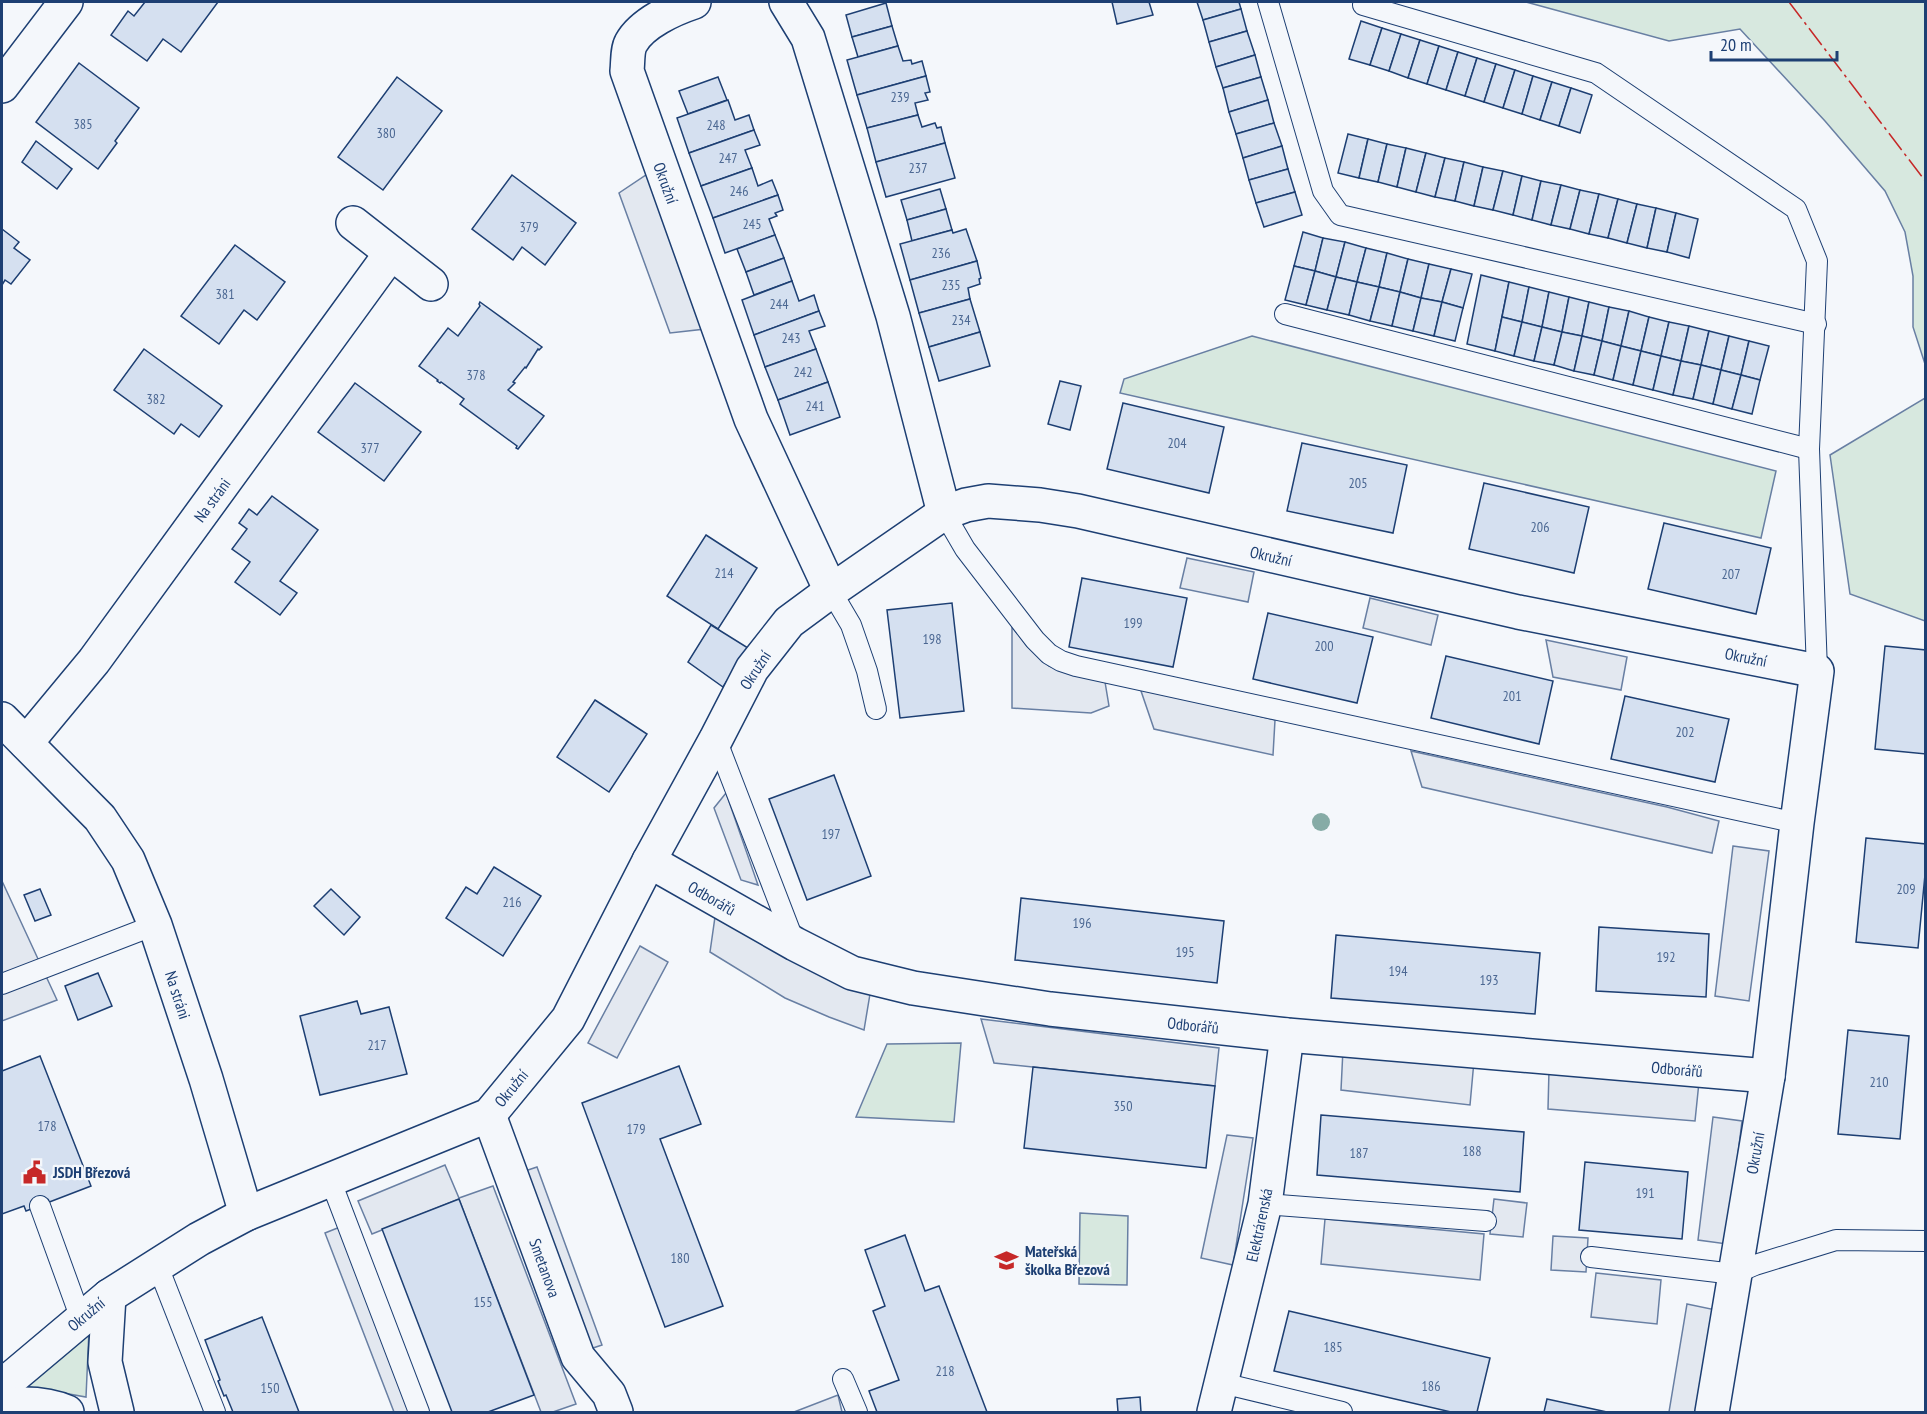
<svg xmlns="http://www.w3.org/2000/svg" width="1927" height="1414" font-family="'PT Sans Narrow',sans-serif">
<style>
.green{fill:#d7e8df;stroke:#687fa3;stroke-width:1.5}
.parking{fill:#e3e8f0;stroke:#687fa3;stroke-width:1.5}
.building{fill:#d5e0f0;stroke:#1d3f73;stroke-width:1.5}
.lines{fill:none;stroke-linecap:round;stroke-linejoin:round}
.lane-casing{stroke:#1d3f73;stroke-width:22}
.street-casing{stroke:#1d3f73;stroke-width:36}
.lane{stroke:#f4f7fb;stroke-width:20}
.street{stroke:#f4f7fb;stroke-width:33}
.power{stroke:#c62828;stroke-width:1.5;stroke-dasharray:21 4.5 3 4.5;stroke-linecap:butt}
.tree{fill:#86aba6}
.labels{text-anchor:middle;stroke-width:4.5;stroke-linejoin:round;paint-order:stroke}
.number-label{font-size:14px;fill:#4b6792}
.street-label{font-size:16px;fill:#1d3f73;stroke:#f4f7fb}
.poi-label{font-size:16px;font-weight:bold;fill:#1d3f73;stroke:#f4f7fb;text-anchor:start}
</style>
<rect width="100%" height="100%" fill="#f4f7fb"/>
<g class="green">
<path d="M1526,2H1925V364L1913,327V276L1905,232L1885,191L1825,121L1740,29L1669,41Z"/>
<path d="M1252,336L1776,471L1761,538L1120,393L1124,379Z"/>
<path d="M1925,398V621L1850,594L1830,455Z"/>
<path d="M961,1043L954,1122L856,1117L887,1044Z"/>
<path d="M1080,1213L1128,1216L1127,1285L1079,1284Z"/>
<path d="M89,1330L86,1397L24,1386Z"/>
</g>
<g class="parking">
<path d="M649,173L705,329L670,333L619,193Z"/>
<path d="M1187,558L1254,572L1248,602L1180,588Z"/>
<path d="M1370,598L1438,615L1431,645L1363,628Z"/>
<path d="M1012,627L1027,646L1049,666L1105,682L1109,706L1091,713L1012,708Z"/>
<path d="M1546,640L1627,657L1621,690L1553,677Z"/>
<path d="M1140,688L1275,720L1273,755L1154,729Z"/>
<path d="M1411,751L1667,807L1719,821L1712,853L1422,787Z"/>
<path d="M726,793L758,885L741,880L714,808Z"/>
<path d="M1733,846L1769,851L1749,1001L1715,996Z"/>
<path d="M2,881L57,1000L2,1021Z"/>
<path d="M716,910L871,988L864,1030L829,1017L785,998L710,952Z"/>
<path d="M640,946L668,962L617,1058L588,1043Z"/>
<path d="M981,1019L1219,1048L1215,1086L994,1063Z"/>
<path d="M1343,1049L1474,1061L1470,1105L1341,1090Z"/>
<path d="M1549,1070L1699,1082L1695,1121L1548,1109Z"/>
<path d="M1713,1117L1742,1121L1727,1244L1698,1240Z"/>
<path d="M1227,1135L1253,1138L1233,1265L1201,1258Z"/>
<path d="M445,1165L459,1198L493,1186L576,1404L553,1412H541L459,1199L372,1234L358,1201Z"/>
<path d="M537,1167L602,1345L587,1350L522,1172Z"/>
<path d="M1494,1199L1527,1203L1523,1237L1490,1234Z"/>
<path d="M1325,1219L1484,1234L1480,1280L1321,1264Z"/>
<path d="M340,1227L411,1412H394L325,1233Z"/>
<path d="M1553,1236L1588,1238L1586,1272L1551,1270Z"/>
<path d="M1596,1273L1661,1280L1657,1324L1591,1317Z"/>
<path d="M1687,1304L1716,1310L1699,1412H1669Z"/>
<path d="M838,1395L842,1412H794Z"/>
</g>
<g class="building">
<path d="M145,2H218L181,52L163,39L147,61L111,35L128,11L134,16Z"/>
<path d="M1112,2H1149L1153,15L1117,24Z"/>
<path d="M1197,2H1239L1241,9L1203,20Z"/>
<path d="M886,3L892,26L852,37L846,15Z"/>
<path d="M1241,9L1247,31L1209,42L1203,20Z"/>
<path d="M1361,21L1382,28L1370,65L1349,59Z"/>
<path d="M892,26L898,46L858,57L852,37Z"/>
<path d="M1382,28L1401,34L1389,71L1370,65Z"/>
<path d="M1247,31L1255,55L1216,67L1209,42Z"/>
<path d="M1401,34L1420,40L1408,78L1389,71Z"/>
<path d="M1420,40L1439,46L1427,84L1408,78Z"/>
<path d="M898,46L903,61L911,60L912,64L922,61L926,76L857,95L847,60Z"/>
<path d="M1439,46L1458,52L1446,90L1427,84Z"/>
<path d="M1458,52L1477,58L1465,96L1446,90Z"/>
<path d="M1255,55L1261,77L1223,88L1216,67Z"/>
<path d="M1477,58L1496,64L1484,102L1465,96Z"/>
<path d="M79,63L139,108L115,141L117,143L98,169L36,122Z"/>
<path d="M1496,64L1515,70L1503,108L1484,102Z"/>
<path d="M1515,70L1533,76L1522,114L1503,108Z"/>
<path d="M926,76L930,92L925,93L928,100L915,103L918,115L867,128L857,95Z"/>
<path d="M1533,76L1552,82L1540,120L1522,114Z"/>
<path d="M397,77L442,111L383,190L338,157Z"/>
<path d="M718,77L727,100L688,114L679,91Z"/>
<path d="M1261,77L1268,100L1229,112L1223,88Z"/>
<path d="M1552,82L1571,88L1559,126L1540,120Z"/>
<path d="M1571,88L1592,95L1580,133L1559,126Z"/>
<path d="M728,100L735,120L749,115L754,130L689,153L677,118Z"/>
<path d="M1268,100L1274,123L1236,134L1229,112Z"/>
<path d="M918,115L922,127L935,123L937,128L941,127L945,143L876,162L867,128Z"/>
<path d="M1274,123L1282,146L1243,158L1236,134Z"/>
<path d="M754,130L760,145L745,150L752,168L701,186L689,153Z"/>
<path d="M1348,134L1368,139L1359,178L1338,173Z"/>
<path d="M1368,139L1387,144L1378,182L1359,178Z"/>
<path d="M36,141L72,169L57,189L22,162Z"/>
<path d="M945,143L955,178L886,197L876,162Z"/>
<path d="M1387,144L1406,148L1397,187L1378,182Z"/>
<path d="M1282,146L1288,169L1249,180L1243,158Z"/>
<path d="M1406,148L1426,153L1416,192L1397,187Z"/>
<path d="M1426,153L1445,158L1435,197L1416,192Z"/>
<path d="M1445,158L1464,162L1455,201L1435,197Z"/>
<path d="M1464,162L1483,167L1474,206L1455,201Z"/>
<path d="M1483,167L1503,171L1493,210L1474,206Z"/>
<path d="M752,168L758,186L772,180L778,195L713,218L701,186Z"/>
<path d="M1288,169L1295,192L1256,203L1249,180Z"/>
<path d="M1503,171L1522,176L1513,215L1493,210Z"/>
<path d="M512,175L576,223L545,265L522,247L513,260L472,229Z"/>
<path d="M1522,176L1541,181L1532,220L1513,215Z"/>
<path d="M1541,181L1561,185L1551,225L1532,220Z"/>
<path d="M1561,185L1580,190L1570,229L1551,225Z"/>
<path d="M940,189L946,209L907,220L901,200Z"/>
<path d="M1580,190L1599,194L1589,234L1570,229Z"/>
<path d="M1295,192L1302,215L1264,227L1256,203Z"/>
<path d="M1599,194L1618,199L1608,238L1589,234Z"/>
<path d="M778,195L783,210L775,213L777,216L769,219L775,235L725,253L713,218Z"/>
<path d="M1618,199L1637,204L1627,243L1608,238Z"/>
<path d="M1637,204L1656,208L1647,248L1627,243Z"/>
<path d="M1656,208L1676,213L1667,252L1647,248Z"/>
<path d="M946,209L952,230L912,241L907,220Z"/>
<path d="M1676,213L1698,219L1689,258L1667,252Z"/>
<path d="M2,229L19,242L14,248L30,260L11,284L5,280L2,285Z"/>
<path d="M966,229L977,261L910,280L900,244L952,230L953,233Z"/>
<path d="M1303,232L1323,238L1315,271L1294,266Z"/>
<path d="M775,235L784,258L746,272L737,249Z"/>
<path d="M1323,238L1345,242L1336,277L1315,271Z"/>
<path d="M1345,242L1366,248L1357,282L1336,277Z"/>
<path d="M235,245L285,282L257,320L244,310L219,344L181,316Z"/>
<path d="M1366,248L1387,253L1379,287L1357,282Z"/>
<path d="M1387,253L1408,259L1400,292L1379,287Z"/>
<path d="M784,258L792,281L754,295L746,272Z"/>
<path d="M1408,259L1429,264L1421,298L1400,292Z"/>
<path d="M977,261L981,278L979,279L980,284L968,288L970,299L919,313L910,280Z"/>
<path d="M1429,264L1451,269L1442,302L1421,298Z"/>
<path d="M1294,266L1315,271L1306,305L1285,300Z"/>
<path d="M1451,269L1472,274L1463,308L1442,302Z"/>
<path d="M1315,271L1336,277L1327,310L1306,305Z"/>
<path d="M1481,275L1509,282L1495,351L1467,344Z"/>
<path d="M1336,277L1357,282L1349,315L1327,310Z"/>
<path d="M792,281L799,301L814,295L819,311L754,335L742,300Z"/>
<path d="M1357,282L1379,287L1370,321L1349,315Z"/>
<path d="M1509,282L1529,287L1522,322L1502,317Z"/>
<path d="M1379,287L1400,292L1392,326L1370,321Z"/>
<path d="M1529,287L1549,292L1542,327L1522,322Z"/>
<path d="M1400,292L1421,298L1413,331L1392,326Z"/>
<path d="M1549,292L1569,297L1562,332L1542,327Z"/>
<path d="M1569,297L1589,302L1582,336L1562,332Z"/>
<path d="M1421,298L1442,302L1434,336L1413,331Z"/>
<path d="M970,299L980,332L929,347L919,313Z"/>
<path d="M480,302L542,347L539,350L538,349L526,368L525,367L513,382L515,383L508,390L544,416L518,449L516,448L517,446L460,404L464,399L441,382L440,383L437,381L438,380L419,366L448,328L458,336L480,306L479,304Z"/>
<path d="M1442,302L1463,308L1455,341L1434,336Z"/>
<path d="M1589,302L1609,307L1602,341L1582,336Z"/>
<path d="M1609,307L1629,311L1621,346L1602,341Z"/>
<path d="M819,311L825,326L809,331L816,349L765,367L754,335Z"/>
<path d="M1629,311L1649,317L1641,351L1621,346Z"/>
<path d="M1502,317L1522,322L1514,356L1495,351Z"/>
<path d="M1649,317L1669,322L1661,356L1641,351Z"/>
<path d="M1522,322L1542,327L1534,361L1514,356Z"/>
<path d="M1669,322L1689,326L1681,361L1661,356Z"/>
<path d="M1689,326L1709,331L1701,365L1681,361Z"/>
<path d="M1542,327L1562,332L1554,365L1534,361Z"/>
<path d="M1709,331L1729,336L1721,370L1701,365Z"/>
<path d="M980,332L990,366L939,381L929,347Z"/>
<path d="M1562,332L1582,336L1574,371L1554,365Z"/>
<path d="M1582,336L1602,341L1594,375L1574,371Z"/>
<path d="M1729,336L1749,341L1741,375L1721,370Z"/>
<path d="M1602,341L1621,346L1613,380L1594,375Z"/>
<path d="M1749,341L1769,346L1760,380L1741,375Z"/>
<path d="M1621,346L1641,351L1633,385L1613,380Z"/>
<path d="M144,349L222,406L199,437L181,424L174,434L114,390Z"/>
<path d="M816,349L828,382L778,400L765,367Z"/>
<path d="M1641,351L1661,356L1653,390L1633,385Z"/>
<path d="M1661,356L1681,361L1673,395L1653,390Z"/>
<path d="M1681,361L1701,365L1693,399L1673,395Z"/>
<path d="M1701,365L1721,370L1713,404L1693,399Z"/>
<path d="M1721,370L1741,375L1732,409L1713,404Z"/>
<path d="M1741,375L1760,380L1752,414L1732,409Z"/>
<path d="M1060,381L1081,386L1070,430L1048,424Z"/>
<path d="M828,382L840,417L790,435L778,400Z"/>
<path d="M355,383L421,432L384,481L318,432Z"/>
<path d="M1123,403L1224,427L1209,493L1107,469Z"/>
<path d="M1302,443L1407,465L1393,533L1287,511Z"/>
<path d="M1484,483L1589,507L1574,573L1469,549Z"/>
<path d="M272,496L318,530L280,581L297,593L280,615L235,582L250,562L232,549L247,529L239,523L249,509L257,515Z"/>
<path d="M1664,523L1771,548L1756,614L1648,589Z"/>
<path d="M706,535L757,568L718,629L667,596Z"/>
<path d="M1082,578L1187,598L1173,667L1069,647Z"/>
<path d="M952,603L964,711L900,718L887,610Z"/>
<path d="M1268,613L1373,637L1357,703L1253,679Z"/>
<path d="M711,625L748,648L723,687L688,662Z"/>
<path d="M1885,646L1926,650V754L1875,749Z"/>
<path d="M1446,656L1553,681L1539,744L1431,718Z"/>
<path d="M1625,696L1729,719L1715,782L1611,759Z"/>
<path d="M595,700L647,734L609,792L557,757Z"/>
<path d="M834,775L871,876L807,900L769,799Z"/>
<path d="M1866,838L1926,844V864L1918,948L1856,942Z"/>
<path d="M494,867L541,896L503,956L446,918L466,887L477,894Z"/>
<path d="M40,889L51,915L35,921L24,895Z"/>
<path d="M331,889L360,917L344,935L314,906Z"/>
<path d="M1021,898L1224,921L1217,983L1015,960Z"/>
<path d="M1599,927L1709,934L1706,997L1596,991Z"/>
<path d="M1336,935L1540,953L1535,1014L1331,998Z"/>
<path d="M98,973L112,1006L78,1020L65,986Z"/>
<path d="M357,1001L361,1014L389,1007L407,1074L320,1095L300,1016Z"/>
<path d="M1848,1030L1909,1036L1900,1139L1838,1134Z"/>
<path d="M40,1056L91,1186L26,1211L24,1206L2,1214V1071Z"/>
<path d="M679,1066L701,1124L660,1139L723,1306L665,1327L582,1103Z"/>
<path d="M1033,1067L1215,1086L1206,1168L1024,1148Z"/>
<path d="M1321,1115L1524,1132L1520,1192L1317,1175Z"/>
<path d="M1585,1162L1688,1172L1682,1239L1579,1230Z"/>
<path d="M459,1199L534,1395L488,1412H452L382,1229Z"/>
<path d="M905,1235L925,1291L939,1286L987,1412H877L869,1391L899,1380L873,1311L885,1306L865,1250Z"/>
<path d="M1289,1311L1490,1358L1477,1412H1451L1274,1371Z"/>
<path d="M262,1317L299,1412H233L226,1395L224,1396L218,1381L220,1380L205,1340Z"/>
<path d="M1140,1397L1141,1412H1118L1117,1399Z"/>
<path d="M1547,1399L1607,1412H1544Z"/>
</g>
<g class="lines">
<defs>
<g id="lane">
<path d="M1268,2L1323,191L1340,215L1816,324"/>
<path d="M1363,5L1596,73L1796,209L1817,261L1809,449L1817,671"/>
<path d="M1285,314L1809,449"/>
<path d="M944,513L965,549L1035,640L1049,654L1061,661L1076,666L1797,823"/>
<path d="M831,591L851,625L867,671L876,709"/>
<path d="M716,739L795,944"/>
<path d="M2,984L155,925"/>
<path d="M330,1179L419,1412"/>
<path d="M1265,1204L1486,1221"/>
<path d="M40,1206L81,1319"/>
<path d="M1591,1257L1734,1274L1755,1265L1836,1240L1926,1241"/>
<path d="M157,1264L215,1412"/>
<path d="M843,1379L857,1412"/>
<path d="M1222,1383L1342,1412"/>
</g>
<g id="street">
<path d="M694,2C673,9 642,23 631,43C627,50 628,63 627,71L751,419L831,591"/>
<path d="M786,2L808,38L893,316L944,513"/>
<path d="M2,86L66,2"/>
<path d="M353,223L431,284"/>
<path d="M2,719L100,818L128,860L155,925L206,1079L246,1214"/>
<path d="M26,743L94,661L391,253"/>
<path d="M649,861L795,944L852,973L913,988L1050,1009L1287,1035L1768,1076"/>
<path d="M489,1115L578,1357L609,1394L616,1412"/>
<path d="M109,1296L105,1362L117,1412"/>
<path d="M2,1386L109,1296L199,1239L246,1214L489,1115L568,1019L649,861L716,739L752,669L789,622L831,591L944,513L966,505L988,501L1040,505L1078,511L1518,612L1817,671L1797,823L1768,1076L1712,1412"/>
<path d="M2,1405C22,1403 48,1403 67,1412"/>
<path d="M1214,1412L1265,1204L1287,1035"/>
</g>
</defs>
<use href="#lane" class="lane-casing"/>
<use href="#street" class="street-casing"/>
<use href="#lane" class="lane"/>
<use href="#street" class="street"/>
<path class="power" d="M1789,2L1926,182"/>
</g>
<circle class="tree" cx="1321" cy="822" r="9"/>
<defs>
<symbol id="civic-bare" viewBox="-9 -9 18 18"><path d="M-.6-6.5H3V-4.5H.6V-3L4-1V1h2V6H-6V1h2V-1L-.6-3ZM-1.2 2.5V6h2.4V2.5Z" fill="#c62828" stroke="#f4f7fb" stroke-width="2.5" paint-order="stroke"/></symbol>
<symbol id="school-bare" viewBox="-9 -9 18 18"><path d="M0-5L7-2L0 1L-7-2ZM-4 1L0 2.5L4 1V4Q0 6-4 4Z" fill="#c62828" stroke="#f4f7fb" stroke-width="2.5" paint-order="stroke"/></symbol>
</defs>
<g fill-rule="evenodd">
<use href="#civic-bare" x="18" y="1156" width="33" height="33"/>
<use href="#school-bare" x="990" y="1244" width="33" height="33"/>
</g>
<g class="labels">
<g class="number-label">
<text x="900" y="102">239</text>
<text x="83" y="129">385</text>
<text x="716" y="130">248</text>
<text x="386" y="138">380</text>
<text x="728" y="163">247</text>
<text x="918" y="173">237</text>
<text x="739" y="196">246</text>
<text x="752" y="229">245</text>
<text x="529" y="232">379</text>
<text x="941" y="258">236</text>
<text x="951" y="290">235</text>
<text x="225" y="299">381</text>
<text x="779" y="309">244</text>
<text x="961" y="325">234</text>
<text x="791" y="343">243</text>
<text x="803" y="377">242</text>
<text x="476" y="380">378</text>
<text x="156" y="404">382</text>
<text x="815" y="411">241</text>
<text x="1177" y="448">204</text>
<text x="370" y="453">377</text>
<text x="1358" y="488">205</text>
<text x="1540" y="532">206</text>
<text x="724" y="578">214</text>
<text x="1731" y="579">207</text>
<text x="1133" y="628">199</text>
<text x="932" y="644">198</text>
<text x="1324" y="651">200</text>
<text x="1512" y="701">201</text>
<text x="1685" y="737">202</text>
<text x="831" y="839">197</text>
<text x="1906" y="894">209</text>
<text x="512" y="907">216</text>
<text x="1082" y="928">196</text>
<text x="1185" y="957">195</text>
<text x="1666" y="962">192</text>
<text x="1398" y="976">194</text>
<text x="1489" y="985">193</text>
<text x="377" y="1050">217</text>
<text x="1879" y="1087">210</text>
<text x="1123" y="1111">350</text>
<text x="47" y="1131">178</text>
<text x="636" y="1134">179</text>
<text x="1472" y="1156">188</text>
<text x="1359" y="1158">187</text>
<text x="1645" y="1198">191</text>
<text x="680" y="1263">180</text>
<text x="483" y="1307">155</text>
<text x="1333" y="1352">185</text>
<text x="945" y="1376">218</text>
<text x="1431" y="1391">186</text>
<text x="270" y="1393">150</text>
</g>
<g class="street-label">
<text transform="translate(666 183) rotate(70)" y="6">Okružní</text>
<text transform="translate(212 500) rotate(-54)" y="6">Na stráni</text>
<text transform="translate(1271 556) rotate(13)" y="6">Okružní</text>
<text transform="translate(1746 657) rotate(11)" y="6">Okružní</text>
<text transform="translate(755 670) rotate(-57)" y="6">Okružní</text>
<text transform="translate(712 898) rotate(30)" y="6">Odborářů</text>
<text transform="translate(178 995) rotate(72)" y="6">Na stráni</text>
<text transform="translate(1193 1025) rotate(6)" y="6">Odborářů</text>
<text transform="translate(1677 1069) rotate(5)" y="6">Odborářů</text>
<text transform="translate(511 1088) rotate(-51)" y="6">Okružní</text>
<text transform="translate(1755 1153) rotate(-80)" y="6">Okružní</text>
<text transform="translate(1259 1225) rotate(-78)" y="6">Elektrárenská</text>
<text transform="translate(545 1268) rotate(70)" y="6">Smetanova</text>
<text transform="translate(86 1314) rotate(-40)" y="6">Okružní</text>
</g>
<g class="poi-label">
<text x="53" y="1178">JSDH Březová</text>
<text x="1025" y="1257">Mateřská<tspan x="1025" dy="18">školka Březová</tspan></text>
</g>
</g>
<rect width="1927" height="1414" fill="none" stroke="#1d3f73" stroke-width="6"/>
<path d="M1711 51v9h126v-9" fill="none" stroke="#1d3f73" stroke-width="3"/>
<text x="1720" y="51" font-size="18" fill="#1d3f73" stroke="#f4f7fb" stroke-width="4.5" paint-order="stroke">20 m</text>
</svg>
